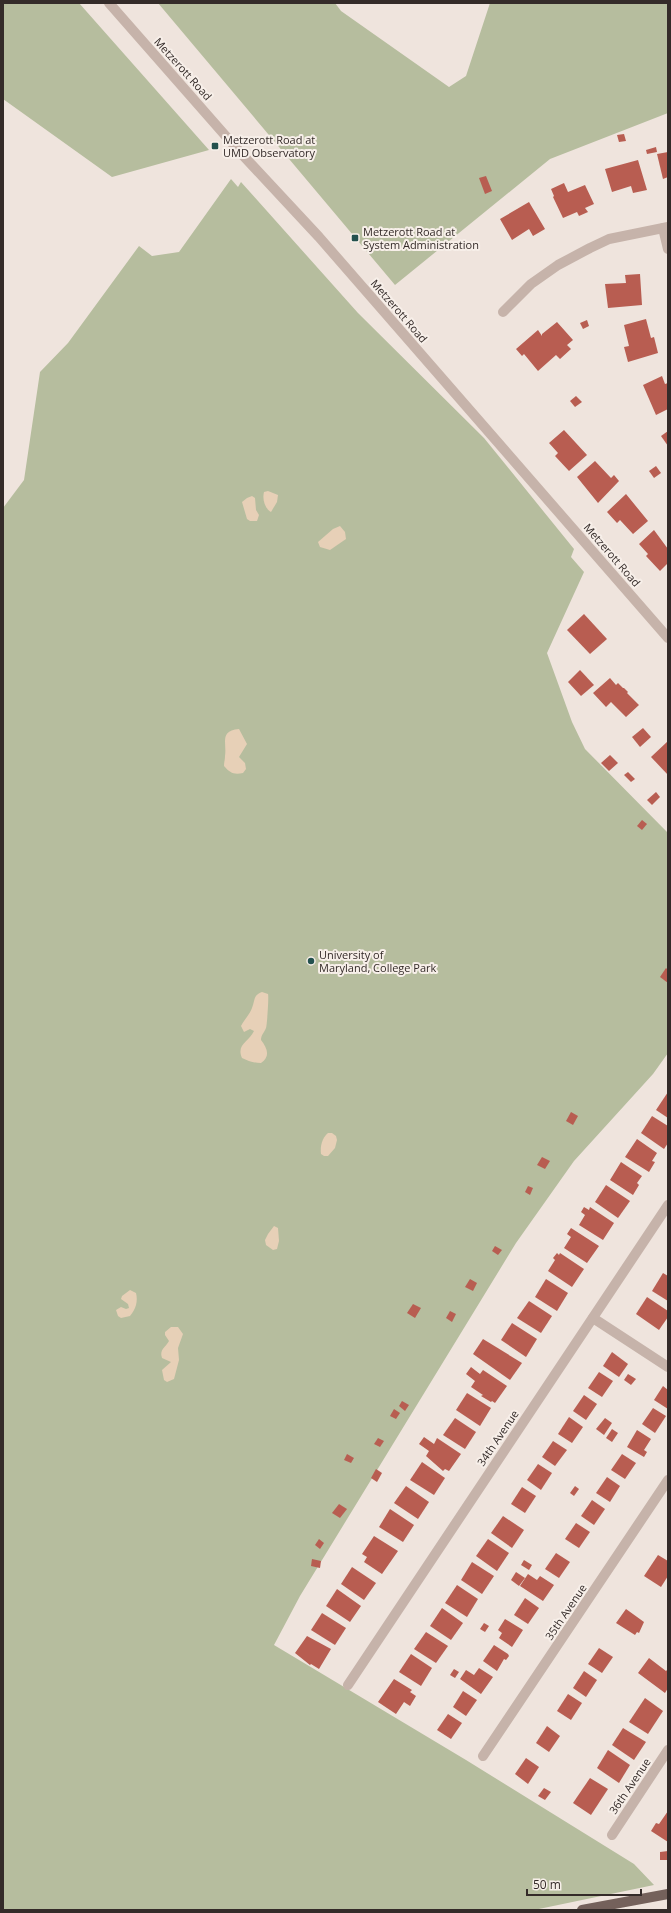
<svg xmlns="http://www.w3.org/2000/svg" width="671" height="1913" font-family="'Open Sans',sans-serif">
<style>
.green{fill:#b6bd9e}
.sand{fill:#e7d0b7}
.building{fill:#b85d51}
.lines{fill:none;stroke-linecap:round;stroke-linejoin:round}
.minor{stroke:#c6b3aa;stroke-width:10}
.tertiary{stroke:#c6b3aa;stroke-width:10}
.primary{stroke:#74615b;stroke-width:10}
.poi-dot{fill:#23514e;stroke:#f7efe9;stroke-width:1.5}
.labels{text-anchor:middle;stroke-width:4;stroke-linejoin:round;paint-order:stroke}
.street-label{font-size:11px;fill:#342b29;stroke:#f7efe9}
.poi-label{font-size:11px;fill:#342b29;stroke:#f7efe9;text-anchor:start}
</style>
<rect width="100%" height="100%" fill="#efe4dd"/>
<g class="green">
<path d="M3,3H79L209,150L112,177L10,104L3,99Z"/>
<path d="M158,3H335L341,11L449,87L466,76L490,3H668V113L550,159L395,285Z"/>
<path d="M231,179L238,187L241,182L358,313L484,438L574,549L571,557L584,572L547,653L572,722L585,749L668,833V1053L653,1074L574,1161L516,1243L300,1596L274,1645L466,1760L634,1864L654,1885L534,1910H3V508L24,480L40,372L68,343L139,246L152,256L179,252Z"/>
</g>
<g class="sand">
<path d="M268,491L278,495L277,502L271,512C265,509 262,499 264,492Z"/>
<path d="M252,496L255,498L256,510L259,515L257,521H250L247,519L242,502L247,498Z"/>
<path d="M340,526L345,532L346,539L330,550L320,547L318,542L333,529Z"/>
<path d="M239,729L247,744L239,757L245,763L246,769L243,773C234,775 230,773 224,766C224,762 225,760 225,756C227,743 219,731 239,729Z"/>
<path d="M262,992L268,994C269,996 267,1026 266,1028C264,1033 261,1035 261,1040C267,1048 271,1056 261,1063C254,1063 248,1061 242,1058C236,1044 249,1042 254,1031L250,1029L244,1032L241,1026C244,1020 250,1014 252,1008C255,1001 253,995 262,992Z"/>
<path d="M328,1133H332L336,1136L337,1140L335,1148L328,1156H324L321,1154C320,1146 322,1138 328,1133Z"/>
<path d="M274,1226L278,1228L279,1241L277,1249L273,1250L266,1245L265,1240L268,1234Z"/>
<path d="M130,1290L136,1293C138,1301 136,1309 130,1316L121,1318L118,1316L116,1310L121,1307L126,1309L129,1308L128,1304L121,1299L122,1296Z"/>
<path d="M171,1327H178L183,1334L178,1348L179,1360L174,1379L167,1382L164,1380L162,1370L171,1362L162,1358C159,1349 166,1347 169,1341L165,1335V1332Z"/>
</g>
<g class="building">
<path d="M624,134L626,141L619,142L617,135Z"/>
<path d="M656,147L657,152L647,154L646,150Z"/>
<path d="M668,152V177L663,179L657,154Z"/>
<path d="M638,160L647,190L633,193L631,186L612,192L605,169Z"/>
<path d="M486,176L492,191L485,194L479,178Z"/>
<path d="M564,183L568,192L585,185L594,204L585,208L588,212L579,216L577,212L563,218L553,197L554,196L551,189Z"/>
<path d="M529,202L545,229L533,236L529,229L512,240L500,219Z"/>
<path d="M640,274L642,305L608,308L605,284L626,283L625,275Z"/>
<path d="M646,319L651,338L654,337L658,353L628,362L624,347L629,346L624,325Z"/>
<path d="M587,320L589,326L583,329L580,323Z"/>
<path d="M557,322L573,340L567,345L571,349L560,359L556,355L538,371L524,354L522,356L516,349L538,330L542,336V334Z"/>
<path d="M662,376L665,384L668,383V409L656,415L643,385Z"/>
<path d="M576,396L582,402L575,407L570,401Z"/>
<path d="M564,430L587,455L569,471L555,456L558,453L549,443Z"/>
<path d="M668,431V446L661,436Z"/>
<path d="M595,461L611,478L614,475L619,481L598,503L577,477Z"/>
<path d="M656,466L661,473L654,478L649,471Z"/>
<path d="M626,494L648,521L633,534L620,520L617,523L607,512Z"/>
<path d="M654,530L668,549V563L660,571L646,556L648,554L639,544Z"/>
<path d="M584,614L607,639L590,654L567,630Z"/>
<path d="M580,670L594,685L581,696L568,682Z"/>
<path d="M610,678L616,685L618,683L623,688H624L628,692L627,693L639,705L626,717L611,702L606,707L593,693Z"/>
<path d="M643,728L651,737L640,747L632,737Z"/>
<path d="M668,741V775L651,757Z"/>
<path d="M610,755L618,763L609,771L601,763Z"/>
<path d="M628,772L635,779L631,782L624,775Z"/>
<path d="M656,792L660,797L652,805L647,800Z"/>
<path d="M642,820L647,824L642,830L637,826Z"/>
<path d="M666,968L668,970V983L660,977Z"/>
<path d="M668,1092V1118L656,1110Z"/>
<path d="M571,1112L578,1116L573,1125L566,1121Z"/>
<path d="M652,1116L668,1126V1143L664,1149L641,1133Z"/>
<path d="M637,1139L657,1153L652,1161L655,1162L649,1172L625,1157Z"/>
<path d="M542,1157L550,1161L545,1169L537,1165Z"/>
<path d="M621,1162L642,1176L637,1183L639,1185L633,1195L610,1180Z"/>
<path d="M606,1185L630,1201L618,1218L595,1202Z"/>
<path d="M528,1186L533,1188L530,1195L525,1192Z"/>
<path d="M584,1207L589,1210L590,1207L614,1223L603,1240L579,1225L585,1215L581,1212Z"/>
<path d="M571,1228L599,1246L587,1263L564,1248L571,1237L567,1234Z"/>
<path d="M495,1246L502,1250L498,1255L492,1251Z"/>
<path d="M557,1253L559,1255L560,1253L584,1269L572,1287L548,1271L555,1260L553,1258Z"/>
<path d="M663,1273L668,1276V1301L652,1291Z"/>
<path d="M470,1279L477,1283L473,1291L465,1287Z"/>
<path d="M546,1279L568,1293L557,1311L535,1297Z"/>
<path d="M647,1297L668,1311V1317L659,1330L636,1314Z"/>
<path d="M529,1301L552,1316L541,1333L517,1318Z"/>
<path d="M413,1304L421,1308L415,1318L407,1313Z"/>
<path d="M450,1311L456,1314L452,1322L446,1318Z"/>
<path d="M512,1323L537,1339L526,1357L501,1340Z"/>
<path d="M483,1339L522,1363L510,1380L473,1354Z"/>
<path d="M612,1352L628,1364L619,1377L603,1366Z"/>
<path d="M471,1367L480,1374L483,1370L507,1386L495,1403L492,1401L491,1402L481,1396L483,1395L471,1387L475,1381L466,1374Z"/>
<path d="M599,1372L613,1381L602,1397L588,1388Z"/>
<path d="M628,1374L636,1379L631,1385L624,1380Z"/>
<path d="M663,1386L668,1390V1409L654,1400Z"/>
<path d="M467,1393L491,1408L480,1426L456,1410Z"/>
<path d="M584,1395L597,1404L586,1420L573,1411Z"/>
<path d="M402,1401L409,1405L405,1411L399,1406Z"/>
<path d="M653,1408L666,1416L655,1433L642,1424Z"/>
<path d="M394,1409L400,1413L396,1419L390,1416Z"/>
<path d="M569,1417L583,1427L572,1443L558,1434Z"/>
<path d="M455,1418L476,1432L465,1449L443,1435Z"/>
<path d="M605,1418L612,1423L604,1435L596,1429Z"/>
<path d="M612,1429L618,1433L612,1442L606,1438Z"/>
<path d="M637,1430L651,1439L644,1450L647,1452L644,1457L627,1447Z"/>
<path d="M424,1437L434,1444L437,1438L461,1454L449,1471L445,1469L443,1471L426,1456L429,1451L419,1444Z"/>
<path d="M378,1438L384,1441L380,1447L374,1444Z"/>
<path d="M553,1441L567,1450L555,1466L542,1457Z"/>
<path d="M347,1454L354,1458L351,1463L344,1460Z"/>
<path d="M622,1454L636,1463L625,1479L611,1470Z"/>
<path d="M422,1462L445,1478L434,1495L410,1480Z"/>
<path d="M538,1464L552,1473L541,1490L527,1480Z"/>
<path d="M376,1469L382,1473L377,1482L371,1478Z"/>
<path d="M607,1477L620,1486L610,1502L596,1493Z"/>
<path d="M406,1486L429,1502L418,1519L394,1503Z"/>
<path d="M575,1486L579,1489L574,1496L570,1493Z"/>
<path d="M522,1487L536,1496L525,1513L511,1504Z"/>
<path d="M592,1500L605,1509L594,1525L581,1516Z"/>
<path d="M339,1504L347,1509L340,1518L332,1513Z"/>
<path d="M390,1509L414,1525L403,1542L379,1527Z"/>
<path d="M503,1516L524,1530L512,1548L491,1533Z"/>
<path d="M576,1523L590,1532L579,1548L565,1539Z"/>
<path d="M374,1536L398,1551L382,1574L364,1562L367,1557L362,1554Z"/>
<path d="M319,1539L324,1543L320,1549L315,1545Z"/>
<path d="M488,1539L509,1553L497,1571L476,1556Z"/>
<path d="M556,1553L570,1562L559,1578L545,1569Z"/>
<path d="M658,1555L668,1561V1576L661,1587L644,1576Z"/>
<path d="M312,1559L321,1561L320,1568L311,1566Z"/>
<path d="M524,1560L532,1565L529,1570L521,1565Z"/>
<path d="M472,1562L494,1576L482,1594L461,1580Z"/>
<path d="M352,1567L376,1583L364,1600L341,1584Z"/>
<path d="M516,1572L525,1578L519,1586L511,1580Z"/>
<path d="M528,1574L537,1580L540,1576L554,1585L543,1601L520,1586Z"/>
<path d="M457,1585L478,1599L467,1617L445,1603Z"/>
<path d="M337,1589L361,1606L350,1622L326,1606Z"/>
<path d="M525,1598L539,1608L528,1624L514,1615Z"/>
<path d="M442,1608L463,1623L451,1640L430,1626Z"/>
<path d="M626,1609L644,1622L639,1633L637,1632L635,1635L616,1623Z"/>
<path d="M322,1613L346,1628L335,1645L311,1630Z"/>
<path d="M505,1619L523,1630L512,1647L499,1638L502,1633L498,1630Z"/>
<path d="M484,1623L489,1626L485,1632L480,1629Z"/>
<path d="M426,1632L448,1646L436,1663L414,1649Z"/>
<path d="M307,1636L331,1649L319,1669L311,1664L310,1665L295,1653Z"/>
<path d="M494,1645L508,1654L509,1656L506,1660L504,1659L497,1671L483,1661Z"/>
<path d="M599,1648L613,1657L602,1673L588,1664Z"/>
<path d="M411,1654L432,1668L421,1686L399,1672Z"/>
<path d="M649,1658L666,1671L668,1669V1688L665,1693L638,1673Z"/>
<path d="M479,1668L493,1677L481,1694L460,1679L466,1670L474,1675Z"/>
<path d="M454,1669L459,1672L455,1678L450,1675Z"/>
<path d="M584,1671L597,1680L586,1697L573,1688Z"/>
<path d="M394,1679L412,1690L410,1692L416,1696L410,1706L404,1702L396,1714L378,1702Z"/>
<path d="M463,1691L477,1700L466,1716L453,1707Z"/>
<path d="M568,1694L582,1703L571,1720L557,1711Z"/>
<path d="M645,1698L663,1711L648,1734L629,1722Z"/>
<path d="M448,1714L462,1723L451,1739L437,1730Z"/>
<path d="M547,1726L560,1736L549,1752L536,1743Z"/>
<path d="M623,1728L646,1742L634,1760L612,1745Z"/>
<path d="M608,1750L630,1765L619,1783L597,1768Z"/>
<path d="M526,1758L539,1767L528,1784L515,1774Z"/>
<path d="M590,1778L608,1789L591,1815L573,1803Z"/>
<path d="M544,1788L551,1792L545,1800L538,1796Z"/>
<path d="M668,1811V1842L651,1831L656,1823L659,1824Z"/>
<path d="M668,1851V1860H660V1852Z"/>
</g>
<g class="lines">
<g class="minor">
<path d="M663,228L668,249"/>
<path d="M503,312L531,284L558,265L590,248L609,239L668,227"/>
<path d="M593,1318L668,1367"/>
<path d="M348,1685L668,1205"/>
<path d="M483,1756L668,1480"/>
<path d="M612,1835L668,1750"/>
</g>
<path class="tertiary" d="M109,3L238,150L319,237L668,638"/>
<path class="primary" d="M582,1910L668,1894"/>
</g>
<g class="poi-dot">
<rect x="211" y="142" width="8" height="8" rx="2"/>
<rect x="351" y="234" width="8" height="8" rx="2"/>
<circle cx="311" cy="961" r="4"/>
</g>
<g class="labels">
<g class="street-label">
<text transform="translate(183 69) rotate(48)" y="4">Metzerott Road</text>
<text transform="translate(399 311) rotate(49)" y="4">Metzerott Road</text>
<text transform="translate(612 555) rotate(49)" y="4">Metzerott Road</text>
<text transform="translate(498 1438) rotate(-56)" y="4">34th Avenue</text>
<text transform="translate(566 1612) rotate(-56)" y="4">35th Avenue</text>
<text transform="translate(630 1786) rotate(-56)" y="4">36th Avenue</text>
</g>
<g class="poi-label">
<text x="223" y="144">Metzerott Road at<tspan x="223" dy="13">UMD Observatory</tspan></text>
<text x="363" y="236">Metzerott Road at<tspan x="363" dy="13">System Administration</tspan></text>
<text x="319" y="959">University of<tspan x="319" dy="13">Maryland, College Park</tspan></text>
</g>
</g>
<rect width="671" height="1913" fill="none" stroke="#342b29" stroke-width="8"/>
<path d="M527 1889v6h114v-6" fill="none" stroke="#342b29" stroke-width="2"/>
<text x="533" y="1889" font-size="12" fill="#342b29" stroke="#f7efe9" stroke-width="3" paint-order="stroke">50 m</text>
</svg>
